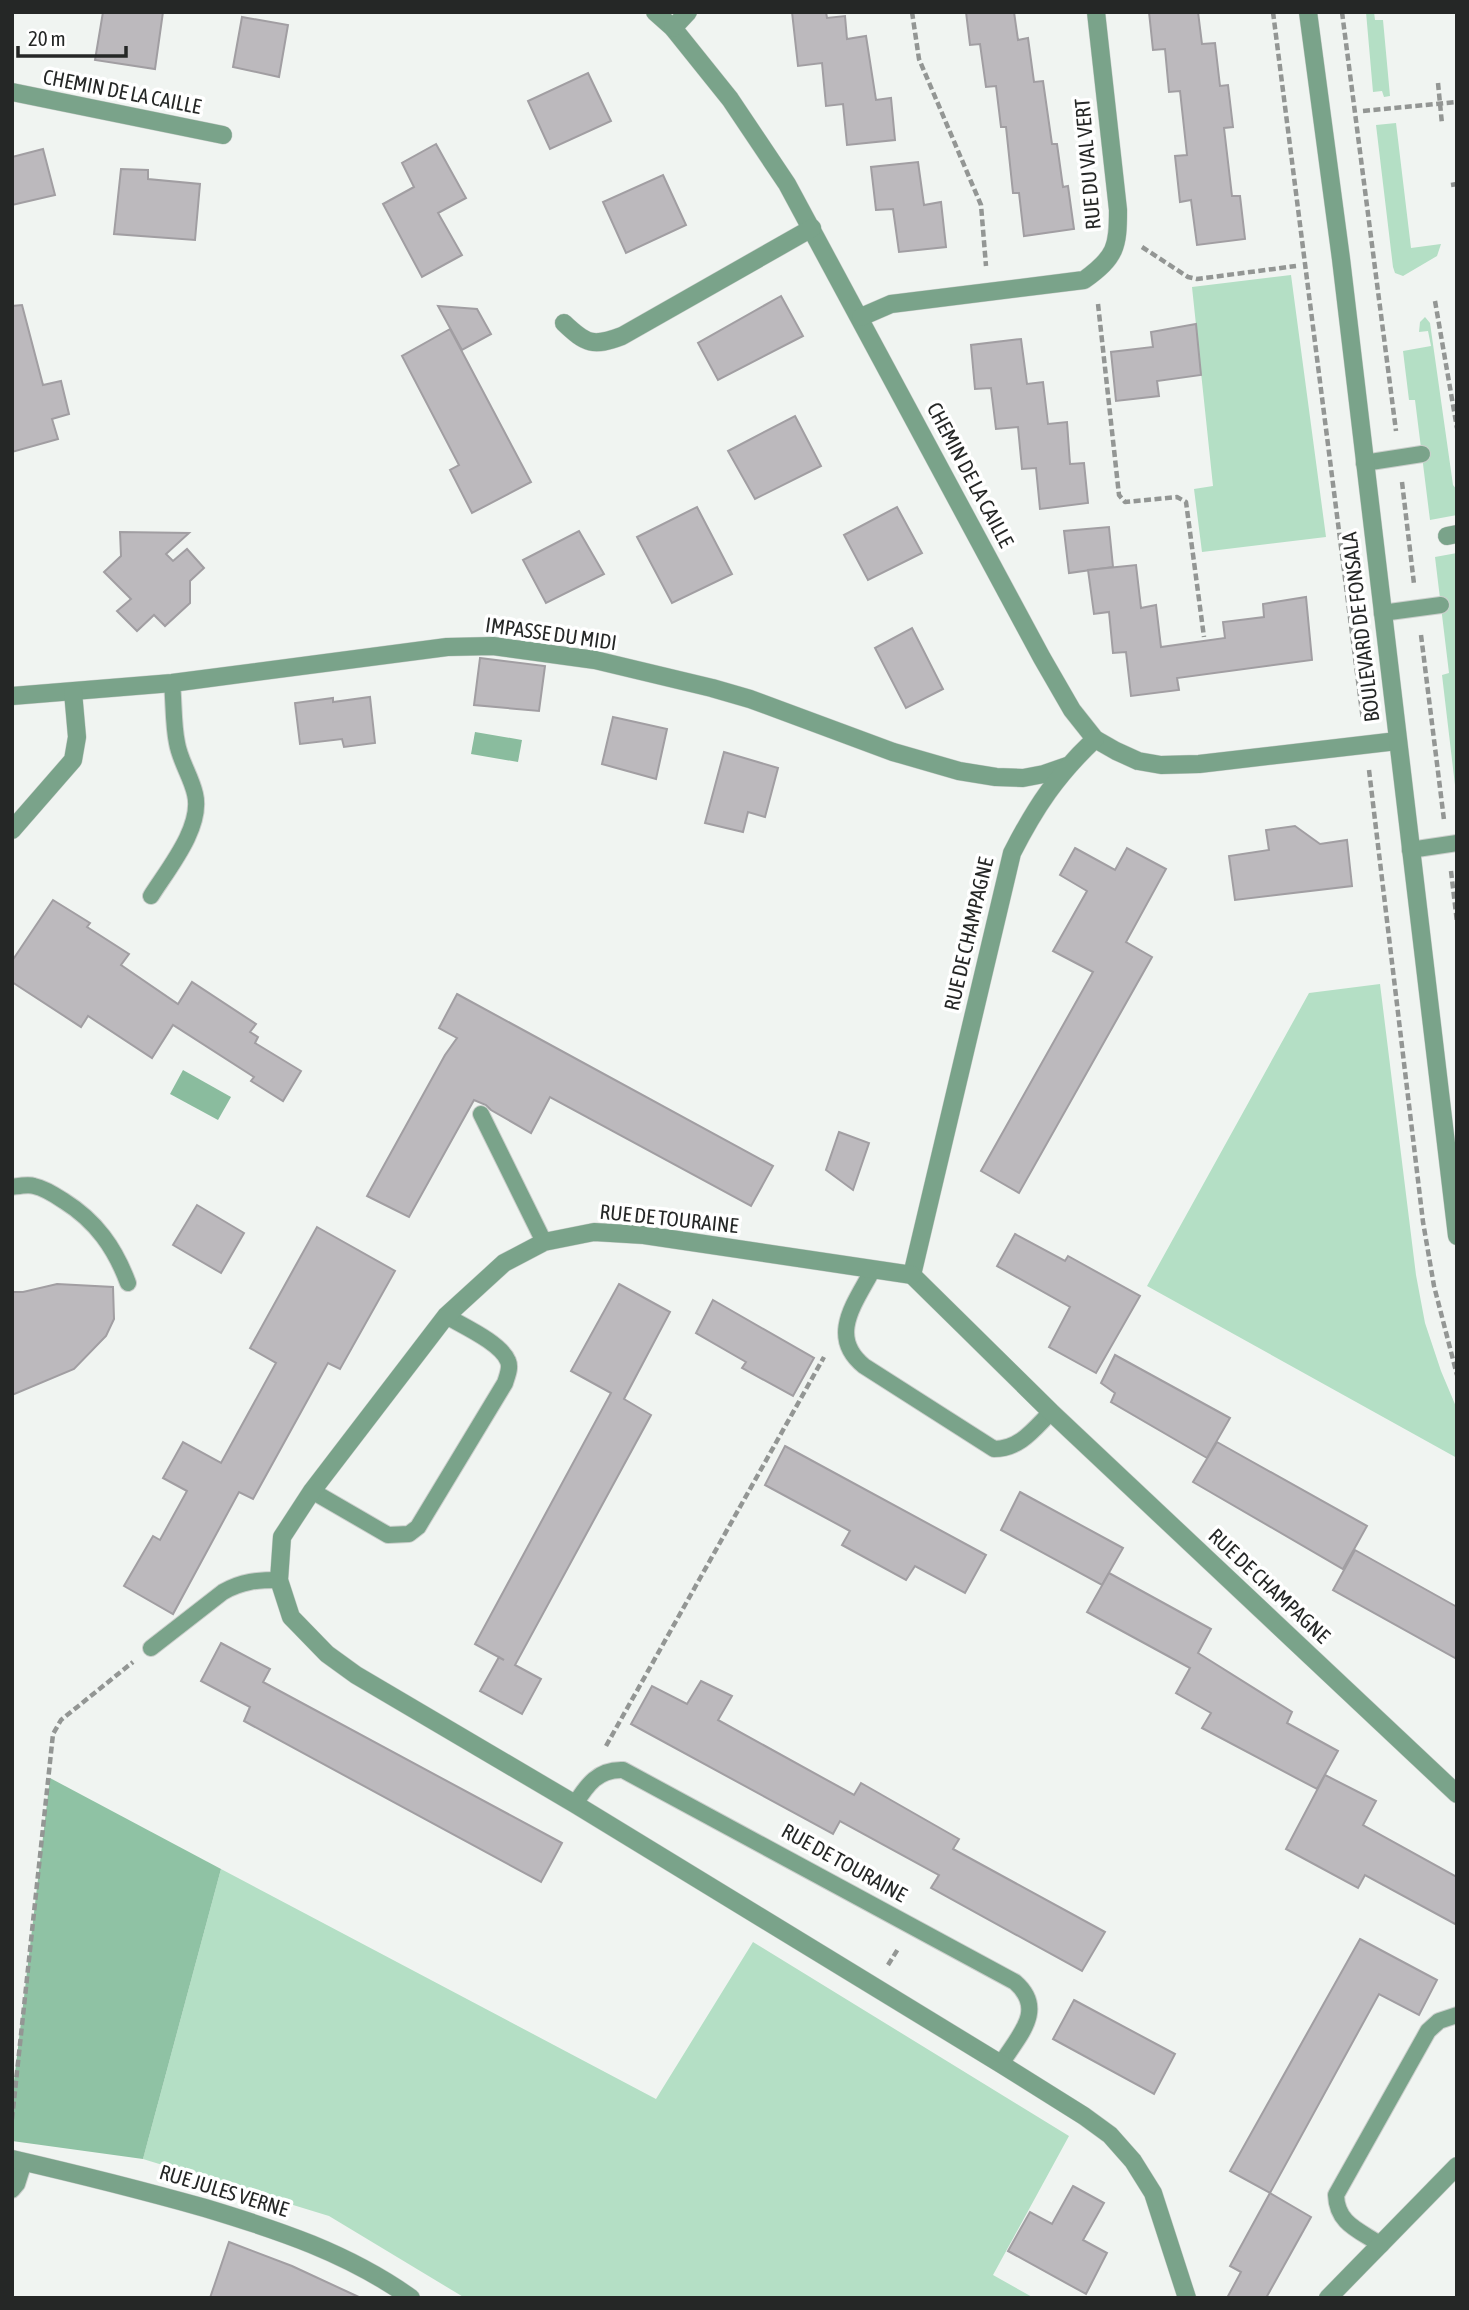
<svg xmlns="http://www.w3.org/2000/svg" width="1469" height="2310" font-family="'Asap Condensed',sans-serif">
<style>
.green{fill:#b4dfc5}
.forest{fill:#8fc2a4}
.water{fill:#8abc9e}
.building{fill:#bcb9bd;stroke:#a19ea2;stroke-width:2}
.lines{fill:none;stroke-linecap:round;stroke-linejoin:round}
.service-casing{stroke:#cbcfcc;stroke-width:18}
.pedestrian-casing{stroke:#cbcfcc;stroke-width:19}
.minor-casing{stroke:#cbcfcc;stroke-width:19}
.tertiary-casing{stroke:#cbcfcc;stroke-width:19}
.path{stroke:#939694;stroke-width:4.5;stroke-dasharray:7 3.5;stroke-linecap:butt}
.service{stroke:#7aa38a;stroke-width:16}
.pedestrian{stroke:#7aa38a;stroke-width:18}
.minor{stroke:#7aa38a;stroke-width:18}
.tertiary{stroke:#7aa38a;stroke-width:18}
.labels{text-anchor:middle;stroke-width:7;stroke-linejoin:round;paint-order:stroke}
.street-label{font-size:21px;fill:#252726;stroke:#fff}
</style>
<rect width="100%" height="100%" fill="#f0f4f1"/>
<g class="green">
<path d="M1366,12H1374L1375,20H1383L1390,96L1384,97L1382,91L1373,92Z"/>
<path d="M1396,123L1411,248L1441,244L1437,256L1403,276L1395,273L1393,267L1376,125Z"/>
<path d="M1291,275L1326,537L1202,552L1194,489L1213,486L1192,287Z"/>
<path d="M1425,317L1430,323L1453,485L1457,490V515L1430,520L1415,400H1409L1403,351L1431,346L1428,331L1419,332L1420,322Z"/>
<path d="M1457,553C1457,573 1455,591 1457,611V802L1442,675L1449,673L1435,557Z"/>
<path d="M1380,984L1416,1275L1425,1323L1441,1371L1457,1409V1458L1147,1286L1309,993Z"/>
<path d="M221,1869L656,2099L753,1942L1069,2136L993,2275L1034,2298H465L329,2216L143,2159Z"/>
</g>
<path class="forest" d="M50,1778L221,1869L143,2159L12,2141V2098Z"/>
<g class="water">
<path d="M475,732L522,740L518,762L471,754Z"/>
<path d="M183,1070L231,1097L218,1120L170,1094Z"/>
</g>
<g class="building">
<path d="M103,12H163L155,69L95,60Z"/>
<path d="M792,12H826L827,18L845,16L847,39L866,36L876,100L891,98L895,140L847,145L843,104L826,106L822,63L798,66Z"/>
<path d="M966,12H1014L1018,40L1028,38L1034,82L1043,81L1052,144H1057L1063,187L1068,186L1074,229L1024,236L1019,193H1013L1006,127H1001L996,86L986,87L980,44L970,45Z"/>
<path d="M1149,12H1198L1202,44L1215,43L1220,86L1228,85L1233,127L1224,128L1232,196H1240L1245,239L1197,245L1191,200L1180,202L1175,156L1187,155L1180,91L1169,92L1165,49L1153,50Z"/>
<path d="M242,17L288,25L279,77L233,67Z"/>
<path d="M588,73L611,121L550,149L528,101Z"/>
<path d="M436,144L466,198L438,213L462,255L422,277L383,204L414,187L402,163Z"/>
<path d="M43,149L55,195L12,205V157Z"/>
<path d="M918,162L924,205L941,202L946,247L899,252L893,209L876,210L871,167Z"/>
<path d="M121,169L148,170V179L200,184L195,240L114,234Z"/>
<path d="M663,175L686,225L626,253L603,202Z"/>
<path d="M781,296L803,336L718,380L698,343Z"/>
<path d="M22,305L43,385L61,381L69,414L52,419L58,439L12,452V306Z"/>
<path d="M438,306L477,309L491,334L462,350Z"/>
<path d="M1196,324L1201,375L1157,381L1159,396L1116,401L1111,352L1153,347L1151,332Z"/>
<path d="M450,329L531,482L472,513L450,470L459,465L402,356Z"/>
<path d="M1021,339L1027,384L1043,382L1048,424L1067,422L1070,464L1084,463L1088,503L1040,509L1036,468L1022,469L1018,427L996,429L991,388L975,389L971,345Z"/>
<path d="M795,416L821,466L755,499L728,451Z"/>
<path d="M697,507L732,574L672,603L637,537Z"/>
<path d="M897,507L922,553L868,580L844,535Z"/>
<path d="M1109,527L1113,567L1069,573L1064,531Z"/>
<path d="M579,531L604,574L546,603L523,560Z"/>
<path d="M120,532L189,533L166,554L173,561L187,549L204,568L190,581V603L165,626L154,615L137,631L117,611L131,599L104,572L121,556Z"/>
<path d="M1136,565L1141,608L1156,605L1161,647L1225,638L1223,622L1264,617L1263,604L1306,597L1312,660L1177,678L1179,690L1131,696L1126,652L1113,653L1109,612L1094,614L1088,570Z"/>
<path d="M912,628L943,689L906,708L875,648Z"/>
<path d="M480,658L545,666L539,711L474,705Z"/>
<path d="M370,697L375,743L344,747L342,739L300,744L295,703L333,698V702Z"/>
<path d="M613,717L667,729L656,779L602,764Z"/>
<path d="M724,752L778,768L765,817L748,812L743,832L705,823Z"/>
<path d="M1295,826L1320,844L1347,840L1352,886L1235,900L1229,856L1269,850L1266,830Z"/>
<path d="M1075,848L1115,870L1127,848L1166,869L1126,942L1152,957L1019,1193L981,1171L1093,972L1053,951L1087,891L1060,875Z"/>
<path d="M53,900L90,923L87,927L129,954L121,965L178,1004L192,982L256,1024L250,1032L258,1037L255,1043L301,1071L283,1101L251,1081L254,1077L173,1025L152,1058L88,1016L81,1027L12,982V961Z"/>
<path d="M457,994L773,1166L751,1206L550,1097L531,1133L491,1110L486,1105L474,1100L409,1217L367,1196L445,1055L457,1038L439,1028Z"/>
<path d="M839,1132L869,1143L853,1190L826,1170Z"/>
<path d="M197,1205L244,1233L221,1273L173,1245Z"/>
<path d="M317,1227L395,1271L340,1369L328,1363L253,1499L239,1492L173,1614L124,1586L153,1536L160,1540L187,1491L163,1478L183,1442L221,1463L276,1363L250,1348Z"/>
<path d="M1015,1234L1065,1261L1068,1256L1140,1296L1096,1373L1049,1347L1070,1307L997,1266Z"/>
<path d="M57,1284L113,1287L114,1319L106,1336L74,1369L12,1395V1292H23Z"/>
<path d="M619,1284L670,1312L624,1399L651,1415L515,1665L541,1679L522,1714L480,1691L499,1657L504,1660L475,1644L611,1393L571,1371Z"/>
<path d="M713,1300L814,1358L793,1396L742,1368L746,1362L696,1333Z"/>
<path d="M1115,1355L1230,1418L1207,1458L1111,1402L1115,1393L1101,1383Z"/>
<path d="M1217,1442L1367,1526L1343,1569L1193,1482Z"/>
<path d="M785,1446L986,1555L965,1593L915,1566L906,1580L842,1545L850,1531L765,1485Z"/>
<path d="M1020,1492L1123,1548L1102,1585L1001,1530Z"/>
<path d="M1355,1550L1457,1607V1659L1333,1590Z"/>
<path d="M1109,1573L1211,1629L1198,1653L1292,1712L1287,1723L1338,1751L1317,1789L1202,1728L1211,1713L1176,1693L1190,1668L1087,1612Z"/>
<path d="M221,1643L270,1669L263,1682L562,1843L541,1882L244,1721L250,1707L201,1681Z"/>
<path d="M701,1681L732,1696L718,1720L854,1795L861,1783L959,1839L953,1849L1105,1932L1082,1971L931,1888L939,1875L840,1821L833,1834L631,1724L652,1686L687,1704Z"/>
<path d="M1325,1775L1376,1801L1363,1825L1457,1877V1925L1365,1875L1358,1888L1286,1849Z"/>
<path d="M1360,1939L1437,1980L1419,2015L1379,1994L1270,2193L1230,2171Z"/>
<path d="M1074,2000L1175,2054L1154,2094L1053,2039Z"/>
<path d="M1073,2186L1104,2203L1083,2240L1107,2253L1086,2294L1008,2251L1030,2212L1052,2224Z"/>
<path d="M1270,2193L1311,2217L1266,2298H1227L1241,2272L1230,2266Z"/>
<path d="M229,2242L292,2266L361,2298H210Z"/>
</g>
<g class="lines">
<defs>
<g id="service">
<path d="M1364,463L1422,454"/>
<path d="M1382,613L1441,605"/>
<path d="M1410,850L1457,843"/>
<path d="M151,896C168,869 203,827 195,794C191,776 180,761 177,743C173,724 174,703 172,683"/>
<path d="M481,1114L544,1242"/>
<path d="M12,1187C19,1186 28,1184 34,1186C44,1188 55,1195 64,1201C96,1221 115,1248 128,1283"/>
<path d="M873,1269C856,1302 827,1336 864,1366L994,1449C1020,1449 1034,1429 1051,1412"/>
<path d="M312,1491L388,1535L409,1534L418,1527L505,1383C507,1376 511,1368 508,1361C501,1343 463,1326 446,1316"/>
<path d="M151,1648L223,1592C242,1581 258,1580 279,1580"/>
<path d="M575,1804C587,1785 598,1769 623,1770L1015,1982C1047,2010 1018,2036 1001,2064"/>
<path d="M12,2190L17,2184L24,2162"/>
<path d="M1381,2245C1359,2230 1337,2224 1336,2195L1428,2031L1439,2021L1457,2015"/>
</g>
<path id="pedestrian" d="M1447,536L1457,534"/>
<g id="minor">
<path d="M655,12L673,28L730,99L787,184L1042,658L1072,710L1095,739L1116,751L1138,761L1161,765L1199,764L1397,741"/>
<path d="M673,28L688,12"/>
<path d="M12,92L223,135"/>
<path d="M861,317L891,304L1084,280C1116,257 1118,247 1118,210L1096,12"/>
<path d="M564,323C586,344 593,347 622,336L812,228"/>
<path d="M12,696L172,683L447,647L493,646L595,660L712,688L750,699L893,752L959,771L996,777L1023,778L1044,774L1067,766"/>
<path d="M1095,739C1057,775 1036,806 1012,853L912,1275L1051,1412L1457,1794"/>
<path d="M12,830L73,760L77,737L73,692"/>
<path d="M912,1275L644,1235L594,1232L544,1242L504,1263L446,1316L312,1491L282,1537L279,1580L291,1617L327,1654L356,1675L575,1804L1001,2064L1084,2116L1110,2135L1133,2161L1153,2193L1187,2298"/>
<path d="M12,2159C77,2174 141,2190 205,2208C278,2230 348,2253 411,2298"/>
<path d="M1328,2298L1457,2166"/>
</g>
<path id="tertiary" d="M1308,12L1341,259L1457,1236"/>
</defs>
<use href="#service" class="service-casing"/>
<use href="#pedestrian" class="pedestrian-casing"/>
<use href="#minor" class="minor-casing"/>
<use href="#tertiary" class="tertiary-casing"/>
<g class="path">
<path d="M912,12L919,59L981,205L986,266"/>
<path d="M1273,12L1363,720"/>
<path d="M1342,12L1396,431"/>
<path d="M1438,83L1442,124"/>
<path d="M1363,111L1457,102"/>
<path d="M1451,185L1457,184"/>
<path d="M1142,247L1188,277L1197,279L1296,266"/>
<path d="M1435,301L1457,428"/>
<path d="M1098,304L1119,495L1125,502L1177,497L1186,502L1204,637"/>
<path d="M1402,482L1414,584"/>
<path d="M1421,635L1444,820"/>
<path d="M1369,770L1423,1222L1434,1286L1457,1375"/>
<path d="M1451,871L1457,922"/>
<path d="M606,1746L824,1357"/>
<path d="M888,1965L898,1949"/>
<path d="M12,2119L53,1734L61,1720L133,1662"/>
</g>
<use href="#service" class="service"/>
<use href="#pedestrian" class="pedestrian"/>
<use href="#minor" class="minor"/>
<use href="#tertiary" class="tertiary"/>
</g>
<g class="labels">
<g class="street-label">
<text transform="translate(122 92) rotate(11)" y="7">CHEMIN DE LA CAILLE</text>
<text transform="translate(1088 164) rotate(-95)" y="7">RUE DU VAL VERT</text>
<text transform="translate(970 475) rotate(62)" y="7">CHEMIN DE LA CAILLE</text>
<text transform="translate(1361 627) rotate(-97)" y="7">BOULEVARD DE FONSALA</text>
<text transform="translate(551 634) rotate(8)" y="7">IMPASSE DU MIDI</text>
<text transform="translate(969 934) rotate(-77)" y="7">RUE DE CHAMPAGNE</text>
<text transform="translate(669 1219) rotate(6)" y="7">RUE DE TOURAINE</text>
<text transform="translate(1269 1586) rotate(43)" y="7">RUE DE CHAMPAGNE</text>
<text transform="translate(844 1863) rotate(29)" y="7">RUE DE TOURAINE</text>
<text transform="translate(224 2191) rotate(17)" y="7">RUE JULES VERNE</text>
</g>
</g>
<rect width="1469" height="2310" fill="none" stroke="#252726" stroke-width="28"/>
<path d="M18 46v10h108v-10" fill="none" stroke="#252726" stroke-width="3.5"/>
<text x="28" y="46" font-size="21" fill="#252726" stroke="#ffffff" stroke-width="5" paint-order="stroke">20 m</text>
</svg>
